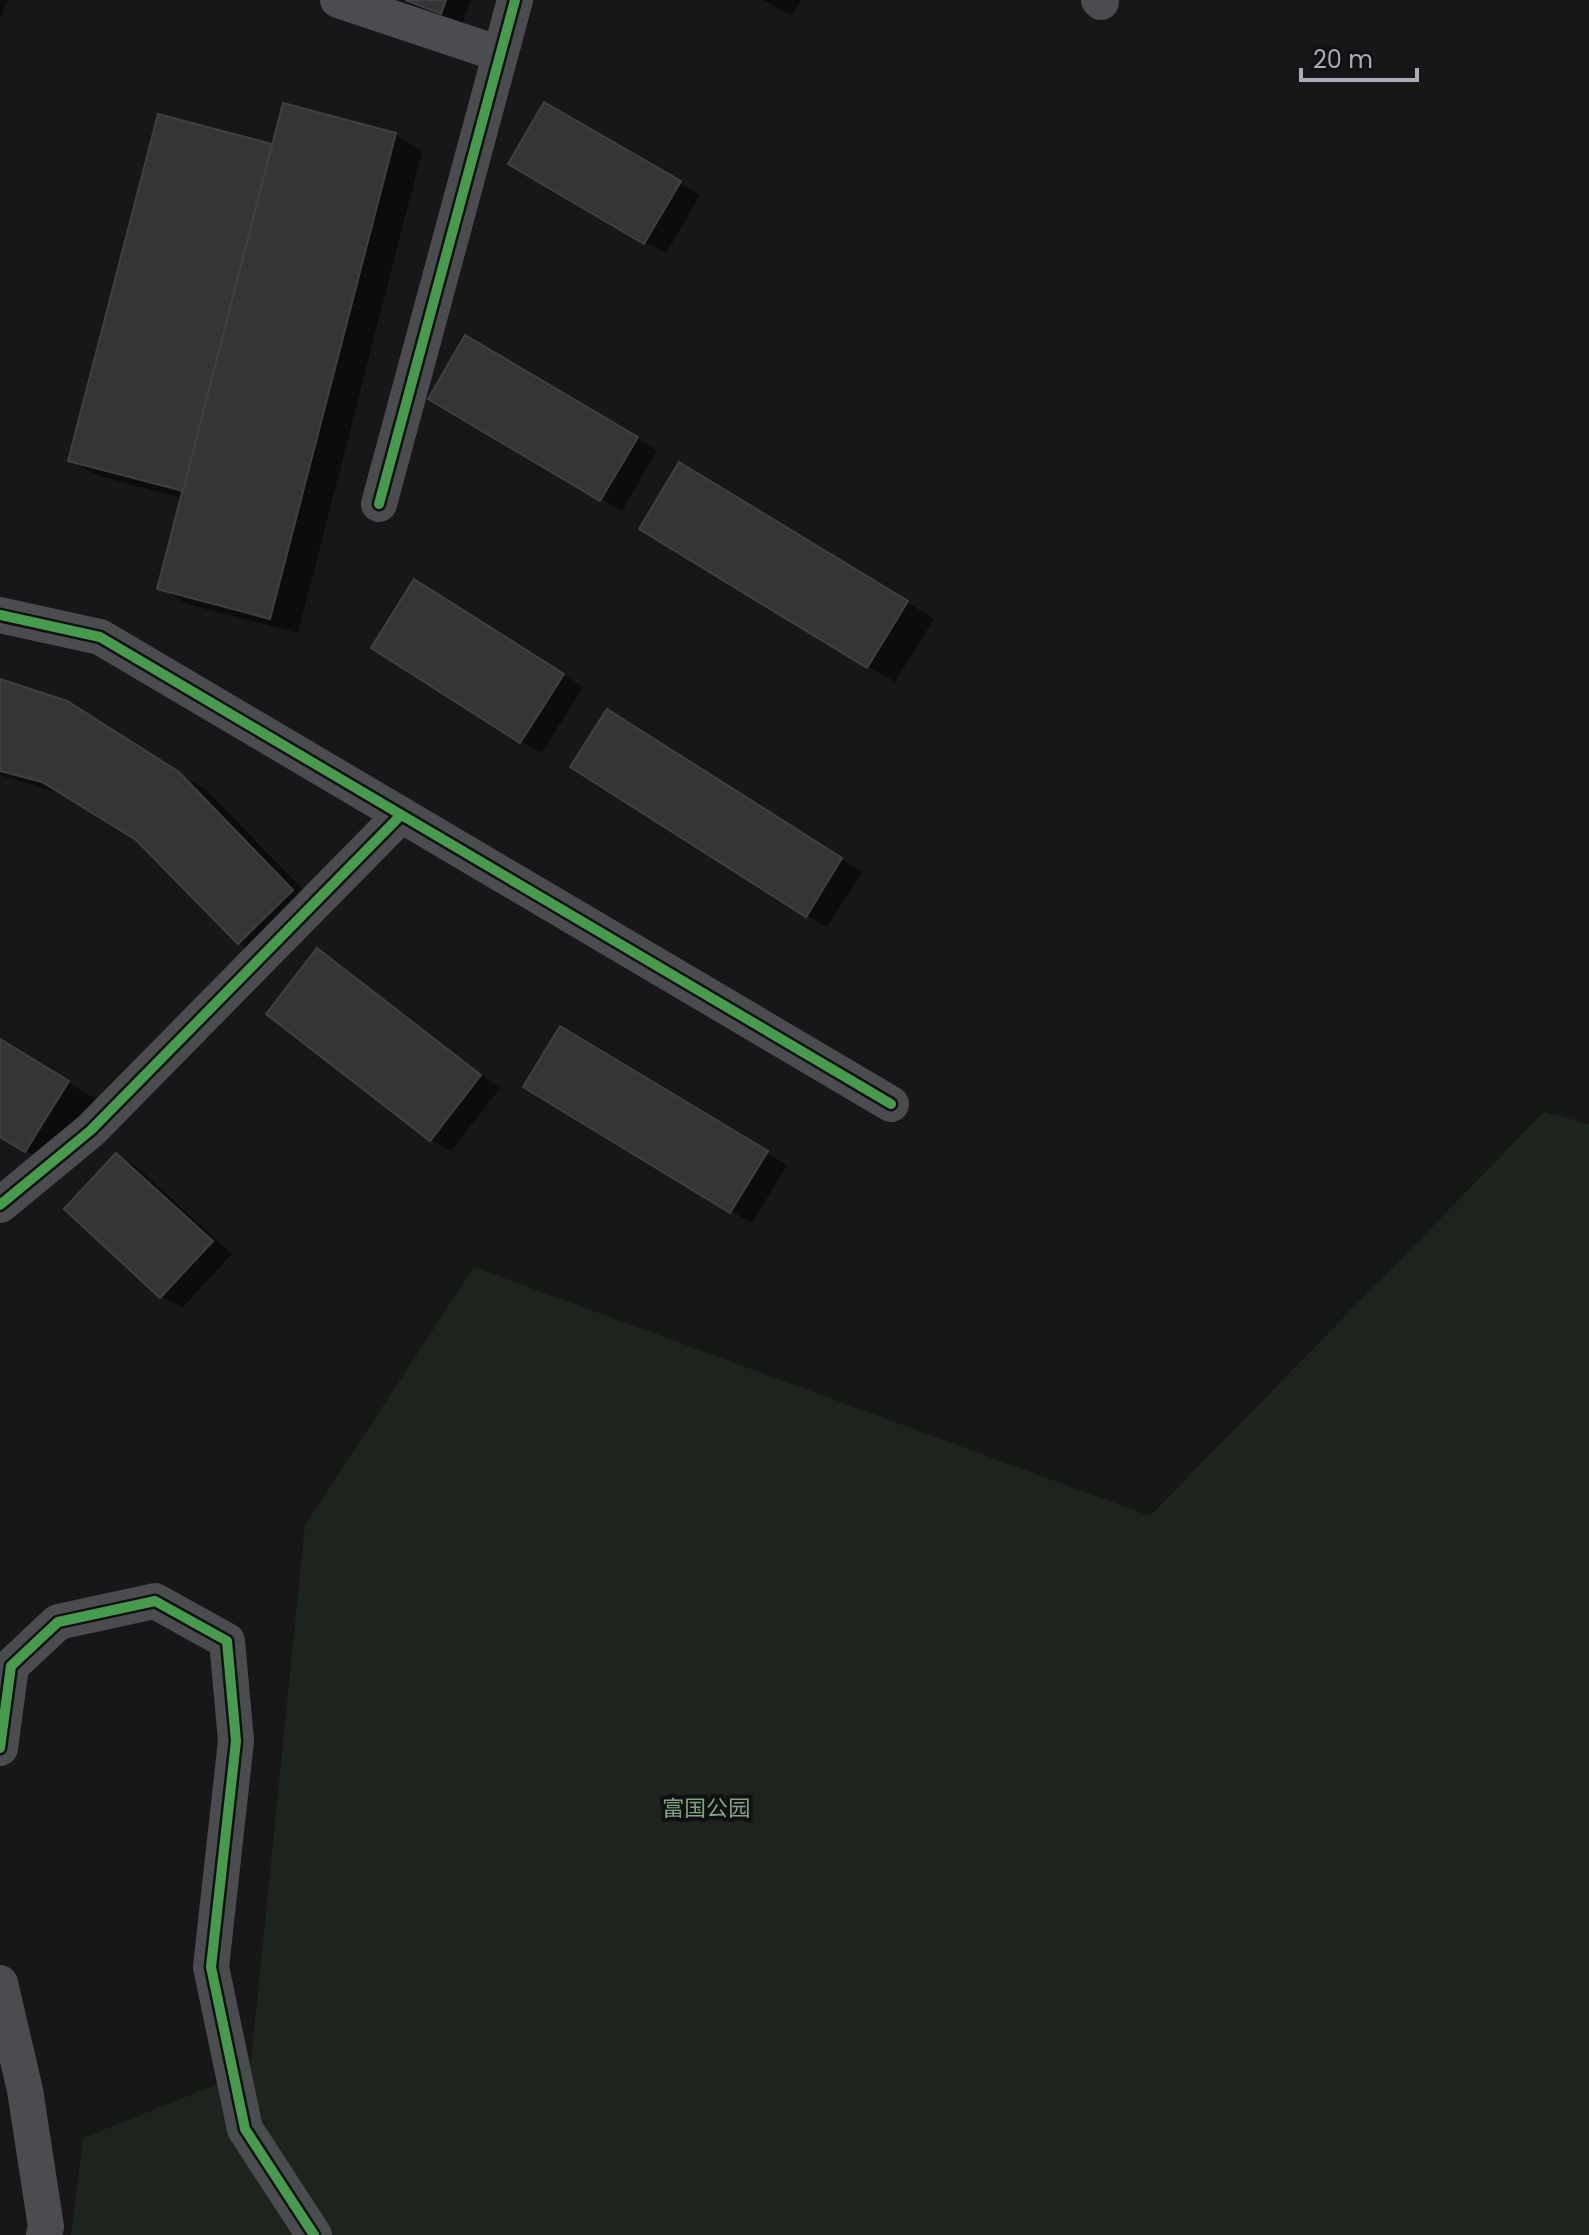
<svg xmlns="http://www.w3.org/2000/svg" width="1589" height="2235" font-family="Poppins,'Noto Sans SC',sans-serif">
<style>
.green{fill:#1d241e}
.shadow{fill:#0007}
.building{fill:#353536;stroke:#3f4043;stroke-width:2}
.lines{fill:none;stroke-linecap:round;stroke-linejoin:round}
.minor{stroke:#4b4c50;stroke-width:36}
.cycleway-casing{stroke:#111113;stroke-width:15}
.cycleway{stroke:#469c4c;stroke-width:10}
.labels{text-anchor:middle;stroke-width:8;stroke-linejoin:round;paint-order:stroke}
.park-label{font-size:22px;fill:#7fa381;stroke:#111113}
</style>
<rect width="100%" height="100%" fill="#171717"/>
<path class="green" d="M1544,1112L1589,1124V2235H71L83,2138L250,2071L305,1525L474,1267L1150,1516Z"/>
<g class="shadow">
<path d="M0,0H7L0,20Z"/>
<path d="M400,0H471L462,24Z"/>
<path d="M763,0H801L792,16Z"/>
<path d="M545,105L700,195L666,254L511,164Z"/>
<path d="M160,116L274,147L395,135L422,151L298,633L187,604L160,588L183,498L98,476L71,460Z"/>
<path d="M466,337L657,450L622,511L431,398Z"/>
<path d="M707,480L934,619L895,682L642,528Z"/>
<path d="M435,594L583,687L542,753L521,741Z"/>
<path d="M0,681L95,719L206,790L319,906L266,958L239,943L137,838L68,796L0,775Z"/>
<path d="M628,724L862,872L827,927L807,915Z"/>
<path d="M317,951L338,963L500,1088L451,1151L431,1139Z"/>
<path d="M561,1029L787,1165L752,1223L731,1211Z"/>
<path d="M0,1040L95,1099L53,1166L0,1135Z"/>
<path d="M117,1155L137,1167L232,1254L182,1308L161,1296Z"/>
</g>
<g class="building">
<path d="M405,0H446L441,14Z"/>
<path d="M544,102L681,181L644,244L508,164Z"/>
<path d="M283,103L396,133L270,619L157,589Z"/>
<path d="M158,114L272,144L183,491L68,461Z"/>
<path d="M465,335L638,437L600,501L428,399Z"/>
<path d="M679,462L908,601L867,668L639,529Z"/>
<path d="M414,579L564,674L520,743L371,648Z"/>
<path d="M0,679L67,701L179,772L293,890L238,944L136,840L42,782L0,771Z"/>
<path d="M607,709L842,858L806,917L570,767Z"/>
<path d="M317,948L481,1075L430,1141L266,1014Z"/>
<path d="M560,1026L768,1151L730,1213L523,1087Z"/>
<path d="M0,1039L69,1081L25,1152L0,1137Z"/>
<path d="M116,1153L213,1241L160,1298L64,1209Z"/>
</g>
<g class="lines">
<g class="minor">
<path d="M338,0L500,54"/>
<path d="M1099,0L1101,2"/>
<path d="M379,504L515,0"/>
<path d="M0,615L100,637L891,1104"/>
<path d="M0,1205L91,1130L401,815"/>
<path d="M0,1748L11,1666L58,1622L155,1601L227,1641L236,1741L211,1967L245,2129L314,2235"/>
<path d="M0,1983L25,2090L46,2227L44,2235"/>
</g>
<defs>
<g id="cycleway">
<path d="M379,504L515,0"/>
<path d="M0,615L100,637L891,1104"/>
<path d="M0,1205L91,1130L401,815"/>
<path d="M0,1748L11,1666L58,1622L155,1601L227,1641L236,1741L211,1967L245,2129L314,2235"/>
</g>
</defs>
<use href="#cycleway" class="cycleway-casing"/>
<use href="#cycleway" class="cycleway"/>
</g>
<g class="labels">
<g class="park-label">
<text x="706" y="1816">富国公园</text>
</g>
</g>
<path d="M1301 68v12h116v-12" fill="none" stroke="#a8adb8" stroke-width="4"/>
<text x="1313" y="68" font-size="24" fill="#a8adb8" stroke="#111113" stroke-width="6" paint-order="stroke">20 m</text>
</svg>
